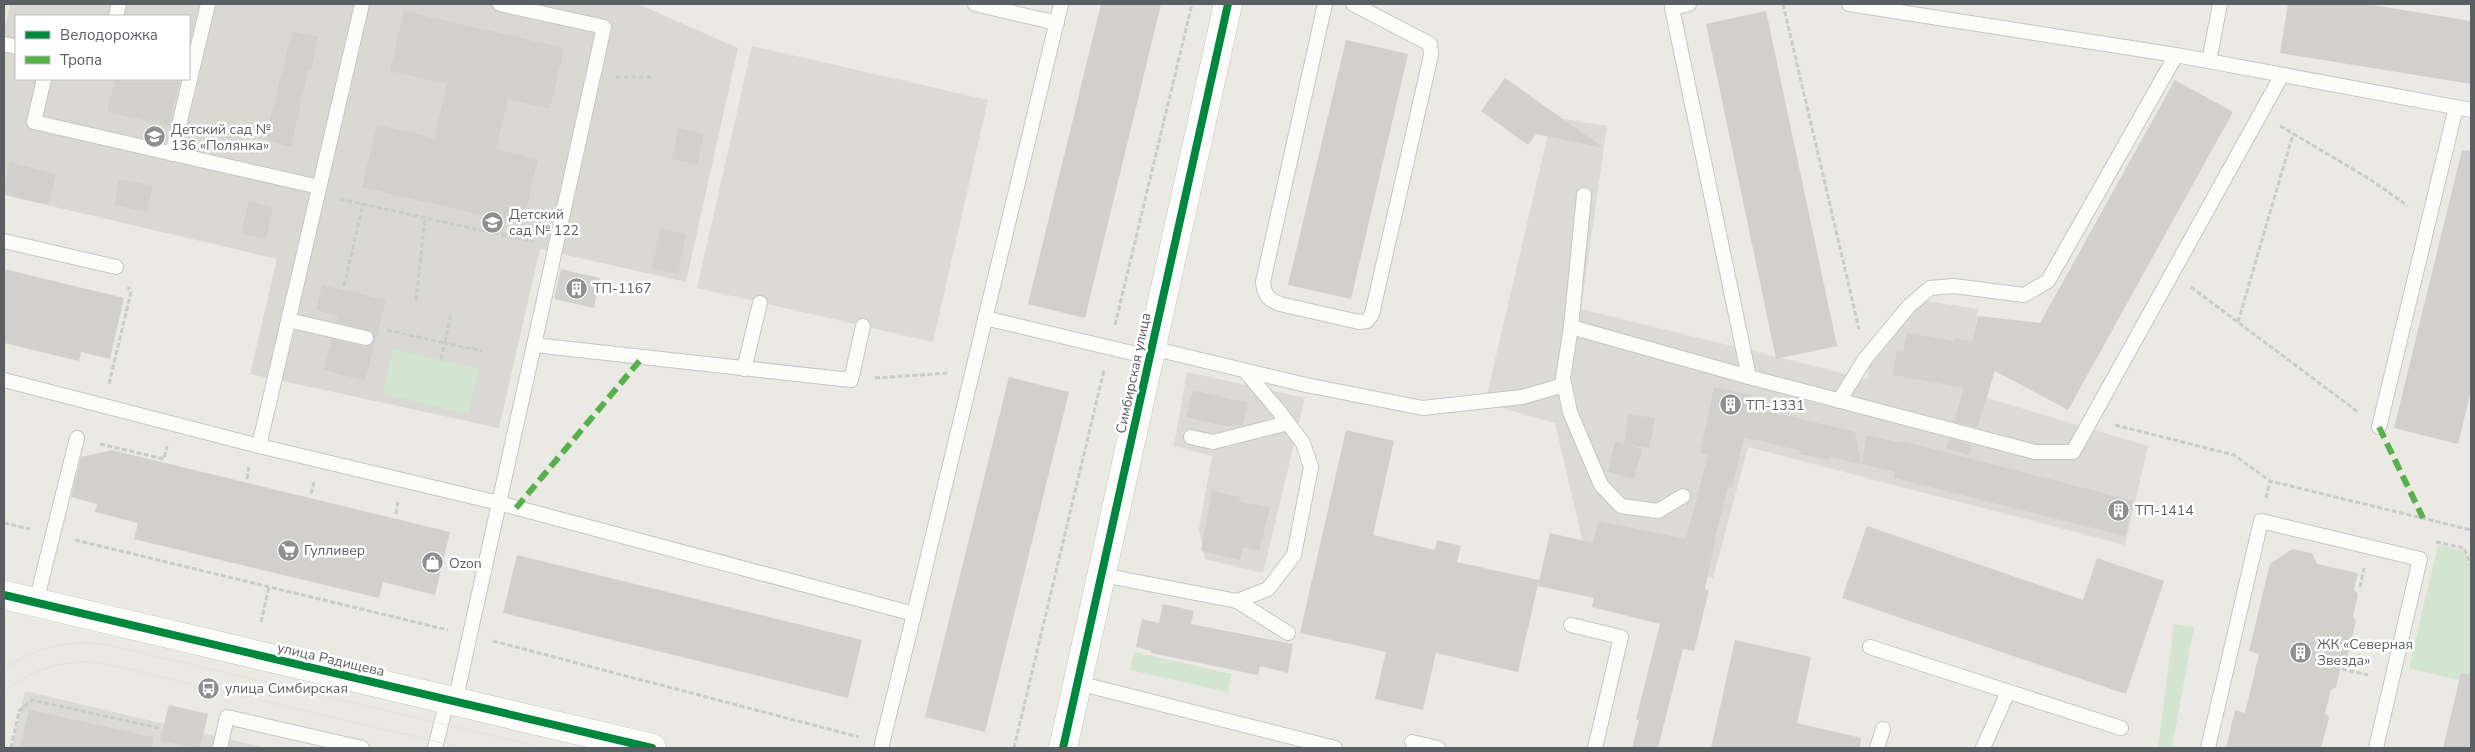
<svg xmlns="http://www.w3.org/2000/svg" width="2475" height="752" font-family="'Nunito Sans',sans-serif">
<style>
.industrial{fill:#dbdad6}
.education{fill:#dad8d3;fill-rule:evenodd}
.green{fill:#d3e5d1}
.building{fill:#d1d0cd}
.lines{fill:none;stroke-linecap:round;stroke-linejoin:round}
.service-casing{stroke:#c6c5c5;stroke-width:16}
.minor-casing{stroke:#c6c5c5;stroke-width:29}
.tertiary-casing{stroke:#c6c5c5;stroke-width:29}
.path{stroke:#c8cbc9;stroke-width:3;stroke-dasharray:5 2.5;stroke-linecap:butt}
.service{stroke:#fcfcfb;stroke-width:14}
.minor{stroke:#fcfcfb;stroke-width:28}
.tertiary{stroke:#fcfcfb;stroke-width:28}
.tram{stroke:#e2e1e1;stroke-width:1}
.quiet{stroke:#58b04a;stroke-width:6;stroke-dasharray:12 6;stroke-linecap:butt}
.cycleway-casing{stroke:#fff;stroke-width:11}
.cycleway{stroke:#00873e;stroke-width:8}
.labels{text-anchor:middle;stroke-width:5;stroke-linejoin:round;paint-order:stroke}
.poi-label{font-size:14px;fill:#5b5e62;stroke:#fff;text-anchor:start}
.street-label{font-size:14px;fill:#5b5e62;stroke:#fff}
</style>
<rect width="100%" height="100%" fill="#eae9e4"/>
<g class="industrial">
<path d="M752,46L988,100L933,342L697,288Z"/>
<path d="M1552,117L1607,126L1581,309L1867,379L1875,340L1927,301L1978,309L1967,392L2148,446L2125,545L1748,447L1713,578L1583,543L1555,423L1485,403Z"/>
<path d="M1187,372L1305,398L1263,573L1205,559L1199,529L1212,456L1174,446Z"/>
<path d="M25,691L267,748H12Z"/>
</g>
<path class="education" d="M10,4H638L738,48L686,282L540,249L499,428L250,374L277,259L4,195V30ZM16,16H189V79H16Z"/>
<g class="green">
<path d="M393,349L478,369L468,414L383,394Z"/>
<path d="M2438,545L2464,551L2471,569V683L2409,668Z"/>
<path d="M2174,624L2194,627L2172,748H2158Z"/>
<path d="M1134,652L1232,674L1228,692L1130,670Z"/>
</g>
<g class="building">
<path d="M1101,4H1161L1085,318L1028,304Z"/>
<path d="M2288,4H2366L2471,21V84L2280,53Z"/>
<path d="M404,11L564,48L550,109L508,99L496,149L538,159L523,225L362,187L377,125L434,138L447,84L390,71Z"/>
<path d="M1766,11L1837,346L1776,359L1706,24Z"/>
<path d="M292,31L318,37L311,70H308L291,147L265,140Z"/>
<path d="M1346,40L1408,54L1351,299L1288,285Z"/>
<path d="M1505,78L1604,148L1536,134L1528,145L1481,111Z"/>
<path d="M115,79H180L169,126L107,112Z"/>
<path d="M2175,80L2233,112L2068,410L1995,371L1977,428L1954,422L1964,388L1893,375L1897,351L1903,352L1907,333L1954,341L1955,338L1973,341L1978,316L2040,323Z"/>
<path d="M678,128L704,134L698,164L672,159Z"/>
<path d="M2462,150L2471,151V390L2458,444L2394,428Z"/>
<path d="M9,162L56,174L48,205L4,194Z"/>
<path d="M119,179L153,186L147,212L114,205Z"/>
<path d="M249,201L273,207L266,239L241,234Z"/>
<path d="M660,228L686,234L678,274L652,268Z"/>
<path d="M4,269L124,298L110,359L81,352L79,361L4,343Z"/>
<path d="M561,269L600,278L594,308L554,299Z"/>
<path d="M322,285L386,300L365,381L324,370L332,339L365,347L372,344L375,339L372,332L368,330L336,322L338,316L316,310Z"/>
<path d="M1009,377L1069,392L985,732L925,717Z"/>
<path d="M1714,387L1752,395L1749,407L1855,432L1861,464L1830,457L1829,460L1800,454L1801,451L1744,437L1732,488L1728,487L1717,530L1705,589L1709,590L1694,651L1683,649L1658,748H1632L1639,720L1636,719L1660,624L1592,607L1594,598L1538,586L1550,533L1593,543L1598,521L1686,539L1708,455L1700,453Z"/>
<path d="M1193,390L1248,403L1243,425L1225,426L1186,417Z"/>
<path d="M1628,414L1655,418L1649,448L1624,444L1642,449L1634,479L1608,472L1615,442L1624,444Z"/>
<path d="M1346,430L1394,441L1373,535L1435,550L1437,540L1461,546L1457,562L1539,580L1518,672L1436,653L1423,710L1375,699L1386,652L1300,633Z"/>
<path d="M1866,435L1901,443L1902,441L2134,501L2125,536L1894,478L1895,472L1862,464Z"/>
<path d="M1949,438L1972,445L1969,455L1946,448Z"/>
<path d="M112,450L450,532L435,595L383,582L379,598L134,539L138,523L95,512L97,504L71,497L81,457Z"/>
<path d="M1212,491L1240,497L1239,501L1270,508L1259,551L1243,547L1240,560L1201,551Z"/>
<path d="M1867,526L2083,600L2097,558L2164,581L2126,694L1842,598Z"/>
<path d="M2292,549L2312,553L2317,564L2358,573L2354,589L2358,594L2353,617L2356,621L2347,658L2342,662L2336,687L2331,690L2325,713L2329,718L2321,748H2226L2235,710L2245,713L2259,654L2249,651L2270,564Z"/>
<path d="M517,555L862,640L848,698L503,613Z"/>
<path d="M1163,604L1194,611L1191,624L1293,644L1288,673L1260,666L1258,675L1151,653V651L1136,647L1142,619L1159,623Z"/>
<path d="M1735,640L1811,657L1797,723L1861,738L1860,748H1711Z"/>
<path d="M2461,673L2471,675V748H2443Z"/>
<path d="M169,705L208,714L200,748L160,741Z"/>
<path d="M29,710L153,737L152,748H20Z"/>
</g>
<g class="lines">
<defs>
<g id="service">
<path d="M500,4L604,27L534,345"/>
<path d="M975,4L1057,23"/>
<path d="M1325,4L1263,282C1264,294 1268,300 1280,304L1359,322L1367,321L1372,314L1431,55L1430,44L1353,4"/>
<path d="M1689,4L1672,8L1749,377"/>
<path d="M1849,4L2176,55L2471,110"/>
<path d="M116,16L119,4"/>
<path d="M4,44L16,47"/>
<path d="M2209,61L2220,4"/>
<path d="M44,79L34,122L319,187"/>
<path d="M172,154L208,4"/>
<path d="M1584,195L1571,327L1749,377L2035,452H2073L2282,75"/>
<path d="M4,241L116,267"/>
<path d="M985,318L1149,357"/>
<path d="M288,320L366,338"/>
<path d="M1571,327L1563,378L1570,412L1601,485L1621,506L1658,511L1683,496"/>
<path d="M1151,348L1306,385L1423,408L1522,397L1564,385"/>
<path d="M744,369L760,303"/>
<path d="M4,380L255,445L499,503L914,614L881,748"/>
<path d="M1839,401L1865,359L1909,306L1930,288L1954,286L2024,295L2048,281L2176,55"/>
<path d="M2379,427L2456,107"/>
<path d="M1191,437L1213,442L1288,423"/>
<path d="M259,446L362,4"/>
<path d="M1102,575L1237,601L1268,589L1294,555L1311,467L1303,443L1278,410L1245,371"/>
<path d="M1237,601L1288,633"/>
<path d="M36,602L77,438"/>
<path d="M914,614L1061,4"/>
<path d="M1571,625L1621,637L1595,748"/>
<path d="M1870,647L2121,728"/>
<path d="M1078,683L1335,748"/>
<path d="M455,702L534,345L851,380L863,326"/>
<path d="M1412,742L1438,748"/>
<path d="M220,748L227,717L362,748"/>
<path d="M435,748L447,700"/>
<path d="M1877,748L1883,729"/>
<path d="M1983,748L2008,692"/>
<path d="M2208,748L2261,521L2420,559L2376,748"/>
</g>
<path id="minor" d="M1063,748L1228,4"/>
<path id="tertiary" d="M4,595L652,748"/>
</defs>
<use href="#service" class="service-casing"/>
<use href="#minor" class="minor-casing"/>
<use href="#tertiary" class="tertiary-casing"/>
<g class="path">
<path d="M1783,4L1859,329"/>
<path d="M616,77H650"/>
<path d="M2280,126L2368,178L2408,206"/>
<path d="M340,199L534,242"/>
<path d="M344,286L363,204"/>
<path d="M2191,287L2358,412"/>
<path d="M416,300L425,218"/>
<path d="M2238,322L2293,134"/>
<path d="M1115,325L1192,4"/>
<path d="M387,330L445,343L451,313"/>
<path d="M441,359L445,343L482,351"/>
<path d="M875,378L948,373"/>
<path d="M109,384L131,292L128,287"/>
<path d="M2115,425L2234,455L2270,481L2471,530"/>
<path d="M100,444L164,459L167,446"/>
<path d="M247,479L249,467"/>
<path d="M311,494L314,482"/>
<path d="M2266,498L2270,481"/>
<path d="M396,514L398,502"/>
<path d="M4,523L30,529"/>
<path d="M75,540L448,630"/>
<path d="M2436,542L2464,548L2471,565"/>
<path d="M2360,587L2364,568"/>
<path d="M261,622L269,587"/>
<path d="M493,641L859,737"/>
<path d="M2342,669L2368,675"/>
<path d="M11,748L19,711L32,700L159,728"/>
<path d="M1014,748L1104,370"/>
</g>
<use href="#service" class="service"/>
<use href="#minor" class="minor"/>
<use href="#tertiary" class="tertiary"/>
<g class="tram">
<path d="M4,669C36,647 66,640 104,644L545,748"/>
<path d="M4,692C33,668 65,659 102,663L463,748"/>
</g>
<g class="quiet">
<path d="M2379,427L2423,518"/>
<path d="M516,508L642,358"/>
</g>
<defs>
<g id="cycleway">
<path d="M4,595L652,748"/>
<path d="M1063,748L1228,4"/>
</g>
</defs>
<use href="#cycleway" class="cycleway-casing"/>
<use href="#cycleway" class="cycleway"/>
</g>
<defs>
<symbol id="school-disc" viewBox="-11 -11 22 22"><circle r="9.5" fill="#8d8f90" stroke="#fff"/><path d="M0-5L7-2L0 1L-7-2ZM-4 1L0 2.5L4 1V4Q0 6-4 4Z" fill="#fff"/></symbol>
<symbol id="building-disc" viewBox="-11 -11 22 22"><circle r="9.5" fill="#8d8f90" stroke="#fff"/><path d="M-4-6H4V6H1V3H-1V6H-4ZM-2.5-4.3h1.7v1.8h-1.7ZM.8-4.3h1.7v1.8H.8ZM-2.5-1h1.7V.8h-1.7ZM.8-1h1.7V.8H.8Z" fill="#fff"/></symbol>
<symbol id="supermarket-disc" viewBox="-11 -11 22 22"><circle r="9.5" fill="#8d8f90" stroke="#fff"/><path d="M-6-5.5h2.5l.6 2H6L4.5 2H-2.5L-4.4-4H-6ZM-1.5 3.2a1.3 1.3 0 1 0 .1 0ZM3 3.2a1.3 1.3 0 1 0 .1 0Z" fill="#fff"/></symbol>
<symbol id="shop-disc" viewBox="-11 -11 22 22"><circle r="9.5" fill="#8d8f90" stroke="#fff"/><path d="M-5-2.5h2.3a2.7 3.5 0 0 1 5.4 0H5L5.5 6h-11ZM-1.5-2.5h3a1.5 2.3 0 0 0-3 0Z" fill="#fff"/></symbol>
<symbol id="bus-disc" viewBox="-11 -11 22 22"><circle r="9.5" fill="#8d8f90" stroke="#fff"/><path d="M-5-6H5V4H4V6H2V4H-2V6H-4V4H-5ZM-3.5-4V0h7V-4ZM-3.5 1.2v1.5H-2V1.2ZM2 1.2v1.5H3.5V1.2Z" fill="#fff"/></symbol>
</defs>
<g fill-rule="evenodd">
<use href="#school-disc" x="142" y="124" width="25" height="25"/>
<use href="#school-disc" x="480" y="210" width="25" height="25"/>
<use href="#building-disc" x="564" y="276" width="25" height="25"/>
<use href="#building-disc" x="1718" y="392" width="25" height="25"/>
<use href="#building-disc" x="2106" y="498" width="25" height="25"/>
<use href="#supermarket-disc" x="276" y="538" width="25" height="25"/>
<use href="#shop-disc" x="420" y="550" width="25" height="25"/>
<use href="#building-disc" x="2288" y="640" width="25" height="25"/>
<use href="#bus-disc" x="196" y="676" width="25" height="25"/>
</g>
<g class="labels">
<g class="poi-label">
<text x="171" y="134">Детский сад №<tspan x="171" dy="16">136 «Полянка»</tspan></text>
<text x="509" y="219">Детский<tspan x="509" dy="16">сад № 122</tspan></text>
<text x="593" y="293">ТП-1167</text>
<text x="1746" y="410">ТП-1331</text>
<text x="2135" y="515">ТП-1414</text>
<text x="304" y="555">Гулливер</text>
<text x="449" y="568">Ozon</text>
<text x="2317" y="649">ЖК «Северная<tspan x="2317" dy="16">Звезда»</tspan></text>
<text x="225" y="693">улица Симбирская</text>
</g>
<g class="street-label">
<text transform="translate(1133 373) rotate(-78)" y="5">Симбирская улица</text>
<text transform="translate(331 659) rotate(13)" y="5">улица Радищева</text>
</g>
</g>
<rect width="2475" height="752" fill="none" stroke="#5b5e62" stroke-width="10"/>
<rect x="15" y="15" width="175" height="65" fill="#ffffff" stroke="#bdbfc0"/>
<rect x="25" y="31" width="25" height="8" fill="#00873e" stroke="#bdbfc0"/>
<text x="60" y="40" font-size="15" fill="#5b5e62">Велодорожка</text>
<rect x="25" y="56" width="25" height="8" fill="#58b04a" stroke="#bdbfc0"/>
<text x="60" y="65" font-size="15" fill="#5b5e62">Тропа</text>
</svg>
